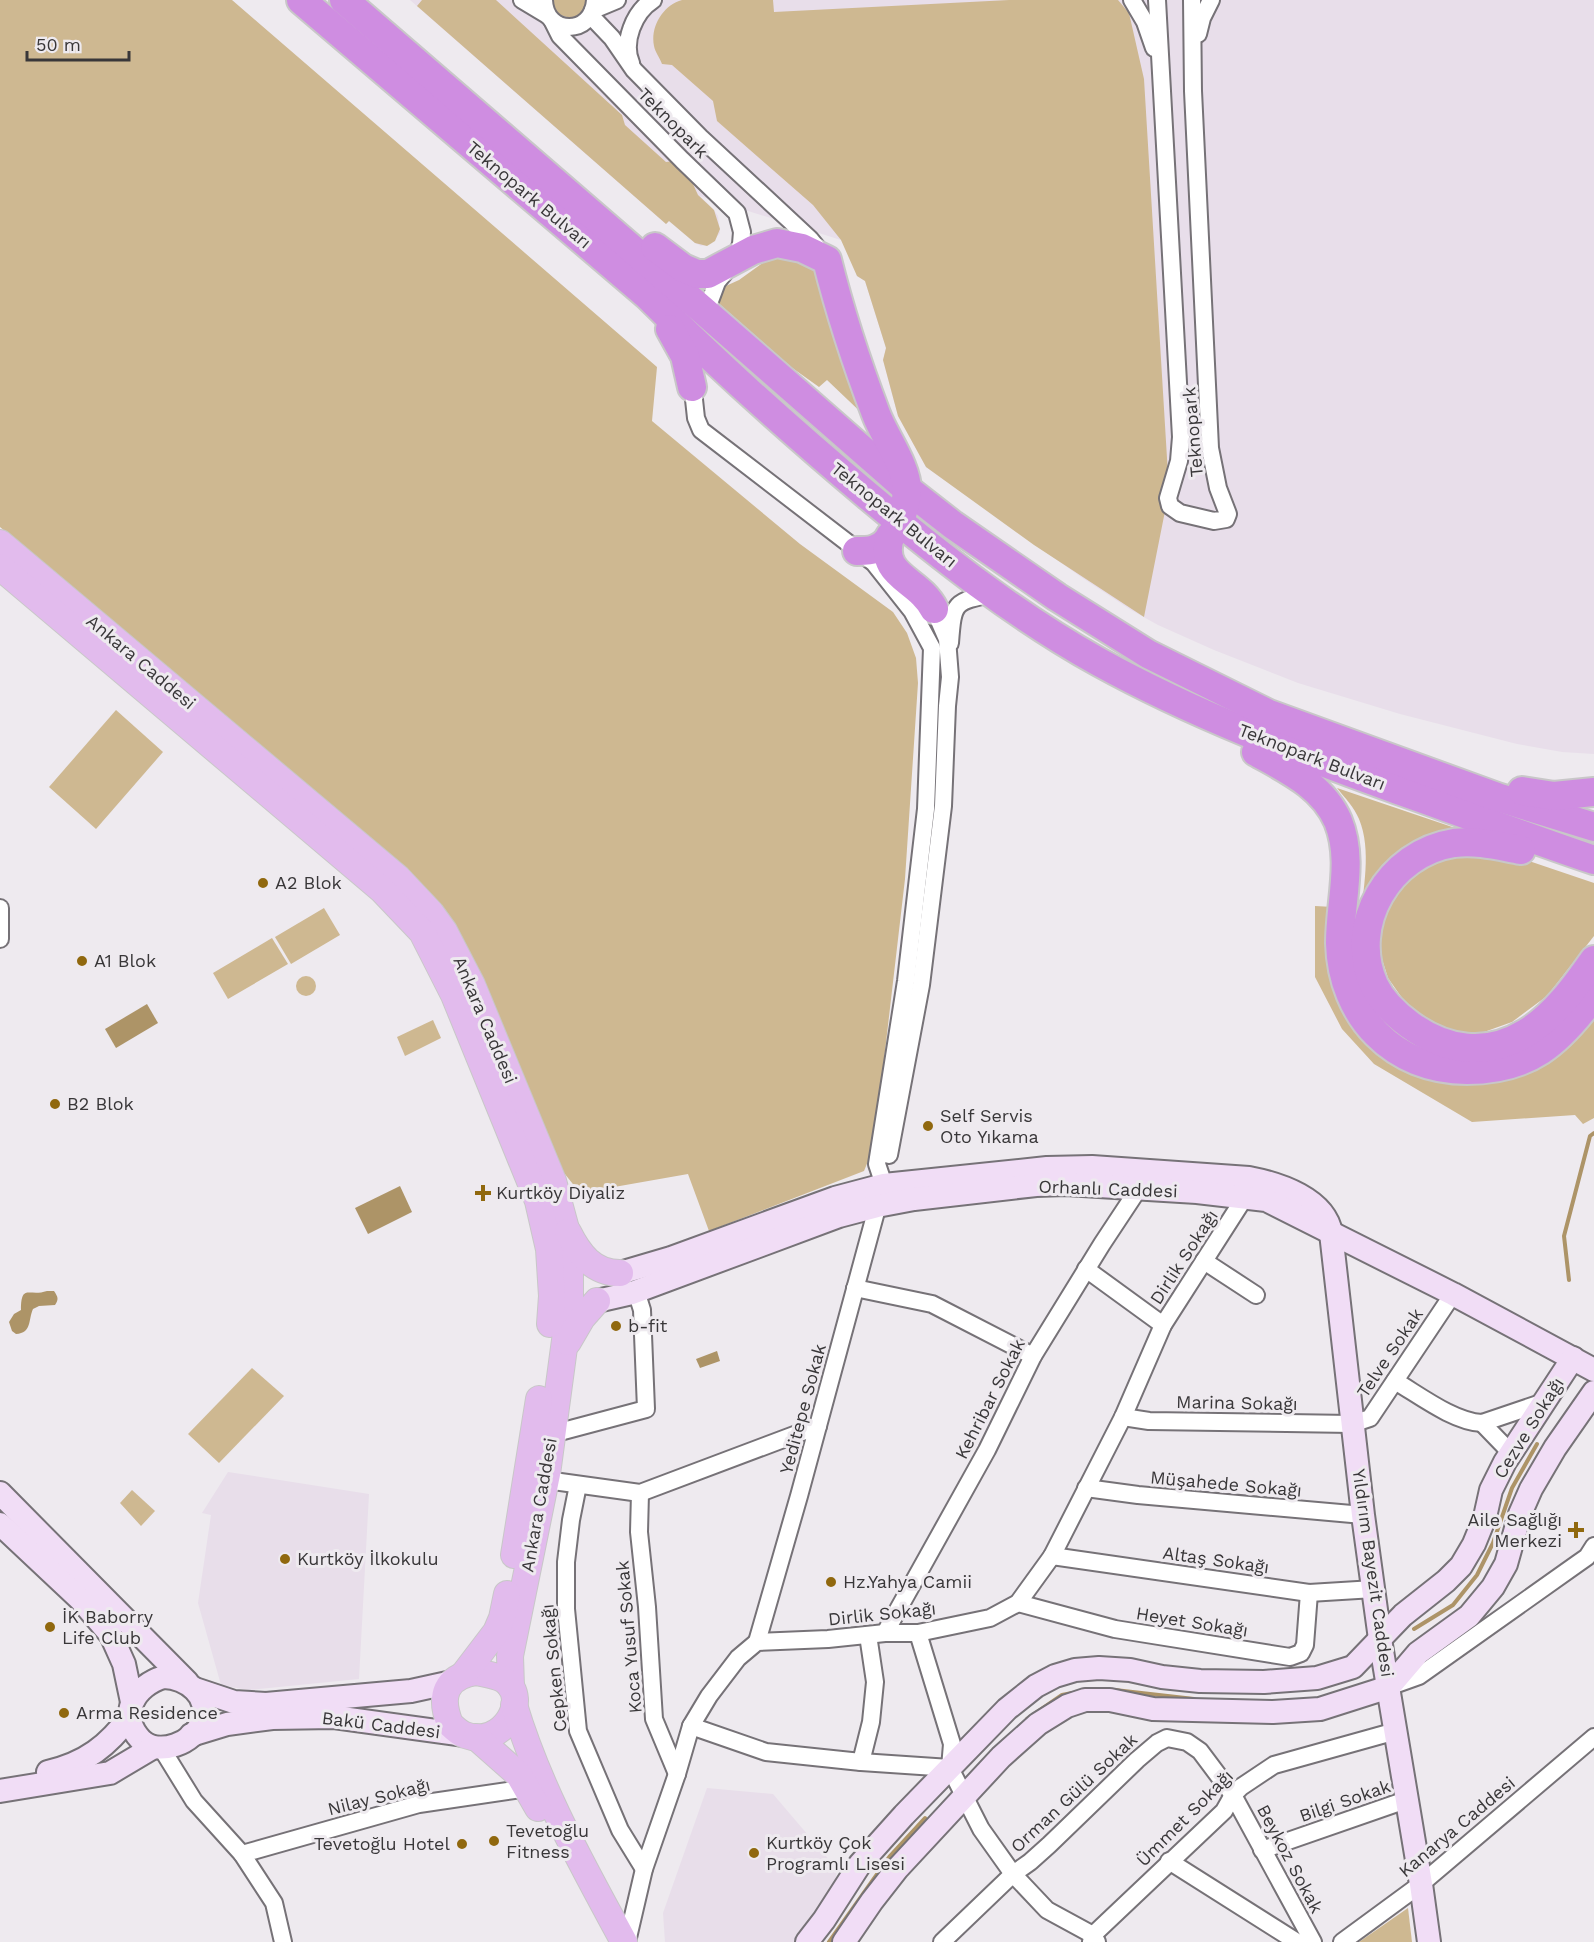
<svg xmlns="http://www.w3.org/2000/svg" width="1594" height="1942" font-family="'Work Sans',sans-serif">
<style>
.built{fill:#e8deea}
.green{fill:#ceb891}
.water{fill:#ad9467}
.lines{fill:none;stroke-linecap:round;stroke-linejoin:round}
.stream{stroke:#ad9467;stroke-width:4}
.street-casing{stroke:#767277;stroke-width:20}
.secondary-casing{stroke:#767277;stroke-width:26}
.primary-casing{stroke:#c8c7c8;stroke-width:28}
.highway-casing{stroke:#c8c7c8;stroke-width:32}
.street{stroke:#fff;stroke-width:16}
.secondary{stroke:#f1ddf6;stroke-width:22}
.primary{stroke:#e2bbed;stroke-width:26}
.highway{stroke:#cf8de1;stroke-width:28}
.poi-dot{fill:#90680e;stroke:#eeeaef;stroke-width:2}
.labels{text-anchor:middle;stroke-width:6;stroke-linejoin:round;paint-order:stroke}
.street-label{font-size:18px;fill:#393739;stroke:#eeeaef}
.poi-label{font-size:18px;fill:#393739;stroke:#eeeaef;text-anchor:start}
</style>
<rect width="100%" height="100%" fill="#eeeaef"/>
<g class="built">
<path d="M410,0H1594V754L1562,752L1517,744L1400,714L1298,683L1214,650L1158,625L1131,610L1081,577L926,467L898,416L883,360L886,348L865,281L857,276L852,258L841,240L700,196L714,210L718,216L720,233L711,244L701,246L695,243L669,221L666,224Z"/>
<path d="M228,1472L369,1494L359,1679L248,1690L221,1685L198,1603L211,1515L202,1513Z"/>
<path d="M707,1788L773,1794L837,1869L834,1891L795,1942H665L663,1913Z"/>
</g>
<g class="green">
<path d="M0,0H232L657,367L652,421L800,544L893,612L907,633L916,658L918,683L905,879L875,1137L872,1151L864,1171L709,1231L688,1174L580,1193L549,1154L449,922L165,666L0,527Z"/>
<path d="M422,0H496L622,115L625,125L666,162L682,160L698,195L714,210L720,229L715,241L707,246L695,243L669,221L666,224L417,6Z"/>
<path d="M553,0H586C584,18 567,23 555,10Z"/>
<path d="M682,0H773L774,12L1009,0H1118L1129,13L1144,79L1169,491L1144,617L1034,545L926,467L898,416L883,360L886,348L865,281L857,276L841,240L813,205L717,121L713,101L672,65L662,64C660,58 655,52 654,46C650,27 663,5 682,0Z"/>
<path d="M778,257L813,264L869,420L827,380L819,387L791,367L708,294L739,280L764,262Z"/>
<path d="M116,710L163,752L96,829L49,787Z"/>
<path d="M1337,788L1470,833L1454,836L1360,922C1363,890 1372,850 1359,819C1354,807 1345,798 1337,788Z"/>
<path d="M1504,855L1529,861L1594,883V936L1547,996L1512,1022L1484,1032L1470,1033L1452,1031L1436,1026L1407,1005L1388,978L1382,959L1379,933L1382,918L1399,886L1439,857Z"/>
<path d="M1315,906L1333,907L1391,1057L1594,1017V1118L1583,1124L1575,1115L1472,1122L1374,1064L1342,1029L1315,977Z"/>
<path d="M324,908L340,935L291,964L275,937Z"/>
<path d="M272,938L288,964L228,999L213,973Z"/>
<circle cx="306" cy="986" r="10"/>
<path d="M433,1020L441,1038L405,1056L397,1037Z"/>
<path d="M252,1368L284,1396L219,1463L188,1434Z"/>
<path d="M132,1490L155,1511L141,1526L120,1503Z"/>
<path d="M1408,1908L1412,1942H1359Z"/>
</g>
<g class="water">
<path d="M147,1004L158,1023L116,1048L105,1029Z"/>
<path d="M400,1186L412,1212L368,1234L355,1208Z"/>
<path d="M47,1291H54C58,1297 59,1299 55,1305L39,1306L33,1309C28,1320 32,1333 16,1334L12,1331L9,1322L14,1314L21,1310C21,1283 29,1297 47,1291Z"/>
<path d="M717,1351L720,1361L700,1368L696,1359Z"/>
</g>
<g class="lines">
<g class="stream">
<path d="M1569,1280L1564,1236L1590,1136L1594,1133"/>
<path d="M1414,1629L1453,1605L1477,1575L1493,1543L1512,1488L1537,1444"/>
<path d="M1115,1690L1194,1699"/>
<path d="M1027,1719L1062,1695L1072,1693"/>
<path d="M829,1942L890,1856L925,1818"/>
</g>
<defs>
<g id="street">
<path d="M522,0L547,15"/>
<path d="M544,0C545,36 593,36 595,0"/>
<path d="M1132,0L1145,22L1154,48"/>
<path d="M1157,0L1181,437L1179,461L1168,498L1170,506L1180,513L1214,521L1226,519L1228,514L1218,488L1210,448L1193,91L1192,0"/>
<path d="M593,10L617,0"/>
<path d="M591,16L612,38L634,70L700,137L810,239L819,250"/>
<path d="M553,22L560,36L682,160L737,213L742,232L741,244L736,259L717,282L704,317"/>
<path d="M1198,34L1202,18L1211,0"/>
<path d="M631,63C622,42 634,12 653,0"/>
<path d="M692,381L696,418L701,430L874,563L912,611L932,648L926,809L906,981L877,1164L884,1185"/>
<path d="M950,643C953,602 954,601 994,594"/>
<path d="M0,908V939"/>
<path d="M889,1155L921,985L943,806L947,706L950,677L947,639L934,609"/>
<path d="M1204,1261L1256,1295"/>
<path d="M1086,1269L1163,1325"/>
<path d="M855,1288L932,1304L1033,1356"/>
<path d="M1395,1381C1419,1395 1454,1422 1482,1423L1544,1402"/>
<path d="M1123,1417L1149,1421L1352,1424L1370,1418L1453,1294"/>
<path d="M1482,1423L1511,1453"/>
<path d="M552,1434L646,1409L642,1310L636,1291"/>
<path d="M546,1480L640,1493L818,1426"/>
<path d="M578,1485L571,1520L566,1562V1609L578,1731L620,1830L644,1869"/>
<path d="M1086,1488L1138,1495L1363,1515"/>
<path d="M640,1493L639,1532L647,1607L654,1719L677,1774"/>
<path d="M1052,1556L1309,1593L1374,1589"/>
<path d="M1018,1603L1115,1629L1290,1657L1301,1653L1305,1645L1309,1593"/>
<path d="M885,1633L987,1450L1033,1356L1102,1244L1139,1188"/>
<path d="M918,1633L952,1744L950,1768L981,1829L1013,1874L1047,1910L1093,1935L1097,1942"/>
<path d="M757,1642L799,1496L880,1197"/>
<path d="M1391,1686L1419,1676L1577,1564L1587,1557L1594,1546"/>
<path d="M691,1726L766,1752L861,1762L871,1722L875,1682L868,1635"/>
<path d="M164,1748L165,1754L194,1801L242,1854L274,1903L283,1942"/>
<path d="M861,1762L950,1768"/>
<path d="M1262,1850L1406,1800"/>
<path d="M242,1854L419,1804L528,1788"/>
<path d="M1169,1861L1297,1942"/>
<path d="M627,1942L644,1869L677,1774L691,1726L709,1696L738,1658L757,1642L828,1639L885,1633H918L990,1618L1018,1603L1052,1556L1123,1417L1163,1325L1245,1197"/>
<path d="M942,1942L1013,1874L1030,1862L1049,1845L1137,1760L1157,1743L1167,1738L1187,1742L1200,1751L1233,1795L1313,1942"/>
<path d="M1091,1942L1093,1935L1224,1811L1233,1795L1241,1787L1274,1765L1396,1731"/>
<path d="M1342,1942L1421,1884L1594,1737"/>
</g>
<g id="secondary">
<path d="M620,1273L671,1258L835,1198L884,1185L1047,1168L1092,1167L1249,1178C1280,1184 1325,1199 1331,1233L1363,1515L1380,1639L1421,1884L1429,1942"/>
<path d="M597,1301L632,1293L839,1216L877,1206L914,1199L1036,1185L1066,1184L1197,1192L1266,1200L1453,1294L1594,1370"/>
<path d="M0,1493L187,1682"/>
<path d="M0,1524L81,1600L111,1635L124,1664L132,1702"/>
<path d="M164,1677C186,1678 211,1695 202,1721C195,1743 158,1757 141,1740C117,1715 135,1685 164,1677Z"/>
<path d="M195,1689L234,1702L266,1704L411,1691L452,1682"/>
<path d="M191,1735L227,1724L272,1718L334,1717L465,1735"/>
<path d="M48,1772C86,1763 108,1746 131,1715"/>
<path d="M0,1791L110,1773L152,1748"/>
<path d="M807,1942L824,1920L860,1864L904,1815L1007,1709L1036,1686L1055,1676L1075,1670L1099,1668L1130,1670L1162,1677L1200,1681L1264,1682L1317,1678L1353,1667L1403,1615L1446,1581L1461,1566L1474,1544L1485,1517L1491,1490L1505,1462L1573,1358"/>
<path d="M844,1942L872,1901L897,1869L1001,1757L1038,1724L1067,1706L1085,1700H1110L1153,1709L1273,1712L1320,1709L1389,1687L1418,1653L1469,1616L1493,1587L1506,1564L1520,1514L1531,1489L1555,1448L1594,1392"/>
</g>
<g id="primary">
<path d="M0,543L398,878L431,913L444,931L472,985L553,1181L570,1244V1303L547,1474L510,1656L511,1687"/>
<path d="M0,567L382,890L422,932L454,995L538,1201L549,1249L552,1296L550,1324"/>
<path d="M568,1232C579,1254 593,1273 620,1273"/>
<path d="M568,1342L582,1318L597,1301"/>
<path d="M514,1555L539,1399"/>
<path d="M476,1672C485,1674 496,1675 504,1680C532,1699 502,1749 465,1735C459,1733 454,1728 450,1724C439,1696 445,1677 476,1672Z"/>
<path d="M464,1674L496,1632L502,1618L507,1594"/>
<path d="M514,1705C539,1789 583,1866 624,1942"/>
<path d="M476,1737L519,1775L538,1808"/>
</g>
<g id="highway">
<path d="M301,0L647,295C717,365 791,431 867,495C940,556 1016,616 1099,662C1195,715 1296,753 1398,790C1464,813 1528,838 1594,860"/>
<path d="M344,0L705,312L907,489L953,525L1057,597L1148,654L1269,714L1497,797L1594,827"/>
<path d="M655,247L683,268L697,274H708L753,250L777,243L802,248L827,260C840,312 857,364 876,414C884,436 908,468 907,491C906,509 895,542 875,549C870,551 863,551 857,551"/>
<path d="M670,329L685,356L692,387"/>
<path d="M890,536C878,577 918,578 934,609"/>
<path d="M1256,752C1288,770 1323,786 1338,821C1354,860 1340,902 1340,943C1342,1017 1394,1070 1467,1070C1529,1070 1559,1043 1594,995"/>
<path d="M1522,791L1554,796L1594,792"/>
<path d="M1521,850C1499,846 1477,840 1454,843C1389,853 1347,924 1374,985C1382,1002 1395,1014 1410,1025C1446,1051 1487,1057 1526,1033C1554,1016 1575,987 1594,960"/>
</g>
</defs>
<use href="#street" class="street-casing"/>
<use href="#secondary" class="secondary-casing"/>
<use href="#primary" class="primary-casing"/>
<use href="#highway" class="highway-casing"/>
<use href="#street" class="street"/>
<use href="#secondary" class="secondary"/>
<use href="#primary" class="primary"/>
<use href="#highway" class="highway"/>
</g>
<g class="poi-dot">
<circle cx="263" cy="883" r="6"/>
<circle cx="82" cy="961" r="6"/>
<circle cx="55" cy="1104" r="6"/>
<circle cx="928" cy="1126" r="6"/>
<path d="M480 1184h6v6h6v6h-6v6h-6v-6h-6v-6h6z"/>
<circle cx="616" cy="1326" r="6"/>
<path d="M1573 1521h6v6h6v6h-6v6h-6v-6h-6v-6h6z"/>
<circle cx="285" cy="1559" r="6"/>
<circle cx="831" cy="1582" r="6"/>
<circle cx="50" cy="1627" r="6"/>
<circle cx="64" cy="1713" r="6"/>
<circle cx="494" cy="1841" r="6"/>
<circle cx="462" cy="1844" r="6"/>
<circle cx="754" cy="1853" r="6"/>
</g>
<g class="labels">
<g class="street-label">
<text transform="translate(673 123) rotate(45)" y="6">Teknopark</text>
<text transform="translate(529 195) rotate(40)" y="6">Teknopark Bulvarı</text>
<text transform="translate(1193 432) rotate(-95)" y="6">Teknopark</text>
<text transform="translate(894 515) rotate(39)" y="6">Teknopark Bulvarı</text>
<text transform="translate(141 662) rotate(40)" y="6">Ankara Caddesi</text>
<text transform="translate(1312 757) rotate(21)" y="6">Teknopark Bulvarı</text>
<text transform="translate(485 1020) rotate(67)" y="6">Ankara Caddesi</text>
<text transform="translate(1108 1189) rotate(2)" y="6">Orhanlı Caddesi</text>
<text transform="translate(1184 1257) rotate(-57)" y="6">Dirlik Sokağı</text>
<text transform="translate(1390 1353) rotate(-56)" y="6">Telve Sokak</text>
<text transform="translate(990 1399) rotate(-63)" y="6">Kehribar Sokak</text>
<text transform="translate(1237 1403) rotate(1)" y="6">Marina Sokağı</text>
<text transform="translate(803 1409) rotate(-75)" y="6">Yeditepe Sokak</text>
<text transform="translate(1529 1428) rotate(-58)" y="6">Cezve Sokağı</text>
<text transform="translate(1226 1484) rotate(5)" y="6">Müşahede Sokağı</text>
<text transform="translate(539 1505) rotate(-80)" y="6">Ankara Caddesi</text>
<text transform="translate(1216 1560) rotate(8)" y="6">Altaş Sokağı</text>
<text transform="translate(1373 1573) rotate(82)" y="6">Yıldırım Bayezit Caddesi</text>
<text transform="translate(882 1614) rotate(-6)" y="6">Dirlik Sokağı</text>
<text transform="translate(1192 1622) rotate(9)" y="6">Heyet Sokağı</text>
<text transform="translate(629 1637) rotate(-95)" y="6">Koca Yusuf Sokak</text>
<text transform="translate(554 1668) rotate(-96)" y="6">Cepken Sokağı</text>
<text transform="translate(381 1725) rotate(7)" y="6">Bakü Caddesi</text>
<text transform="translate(1074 1793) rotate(-43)" y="6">Orman Gülü Sokak</text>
<text transform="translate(379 1797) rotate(-14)" y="6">Nilay Sokağı</text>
<text transform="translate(1345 1801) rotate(-19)" y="6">Bilgi Sokak</text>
<text transform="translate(1185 1818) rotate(-45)" y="6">Ümmet Sokağı</text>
<text transform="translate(1457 1827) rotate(-40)" y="6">Kanarya Caddesi</text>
<text transform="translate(1290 1859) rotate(62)" y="6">Beykoz Sokak</text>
</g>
<g class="poi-label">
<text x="275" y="889">A2 Blok</text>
<text x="94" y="967">A1 Blok</text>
<text x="67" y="1110">B2 Blok</text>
<text x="940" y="1122">Self Servis<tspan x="940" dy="21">Oto Yıkama</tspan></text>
<text x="496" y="1199">Kurtköy Diyaliz</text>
<text x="628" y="1332">b-fit</text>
<text x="1562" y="1526" text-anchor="end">Aile Sağlığı<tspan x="1562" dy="21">Merkezi</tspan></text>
<text x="297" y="1565">Kurtköy İlkokulu</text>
<text x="843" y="1588">Hz.Yahya Camii</text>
<text x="62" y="1623">İK Baborry<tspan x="62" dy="21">Life Club</tspan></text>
<text x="76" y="1719">Arma Residence</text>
<text x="506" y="1837">Tevetoğlu<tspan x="506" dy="21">Fitness</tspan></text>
<text x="766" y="1849">Kurtköy Çok<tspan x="766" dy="21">Programlı Lisesi</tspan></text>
<text x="450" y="1850" text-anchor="end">Tevetoğlu Hotel</text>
</g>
</g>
<path d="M27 51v9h102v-9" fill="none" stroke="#393739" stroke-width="3"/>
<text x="36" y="51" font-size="18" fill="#393739" stroke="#eeeaef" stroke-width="4.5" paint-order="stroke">50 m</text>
</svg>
